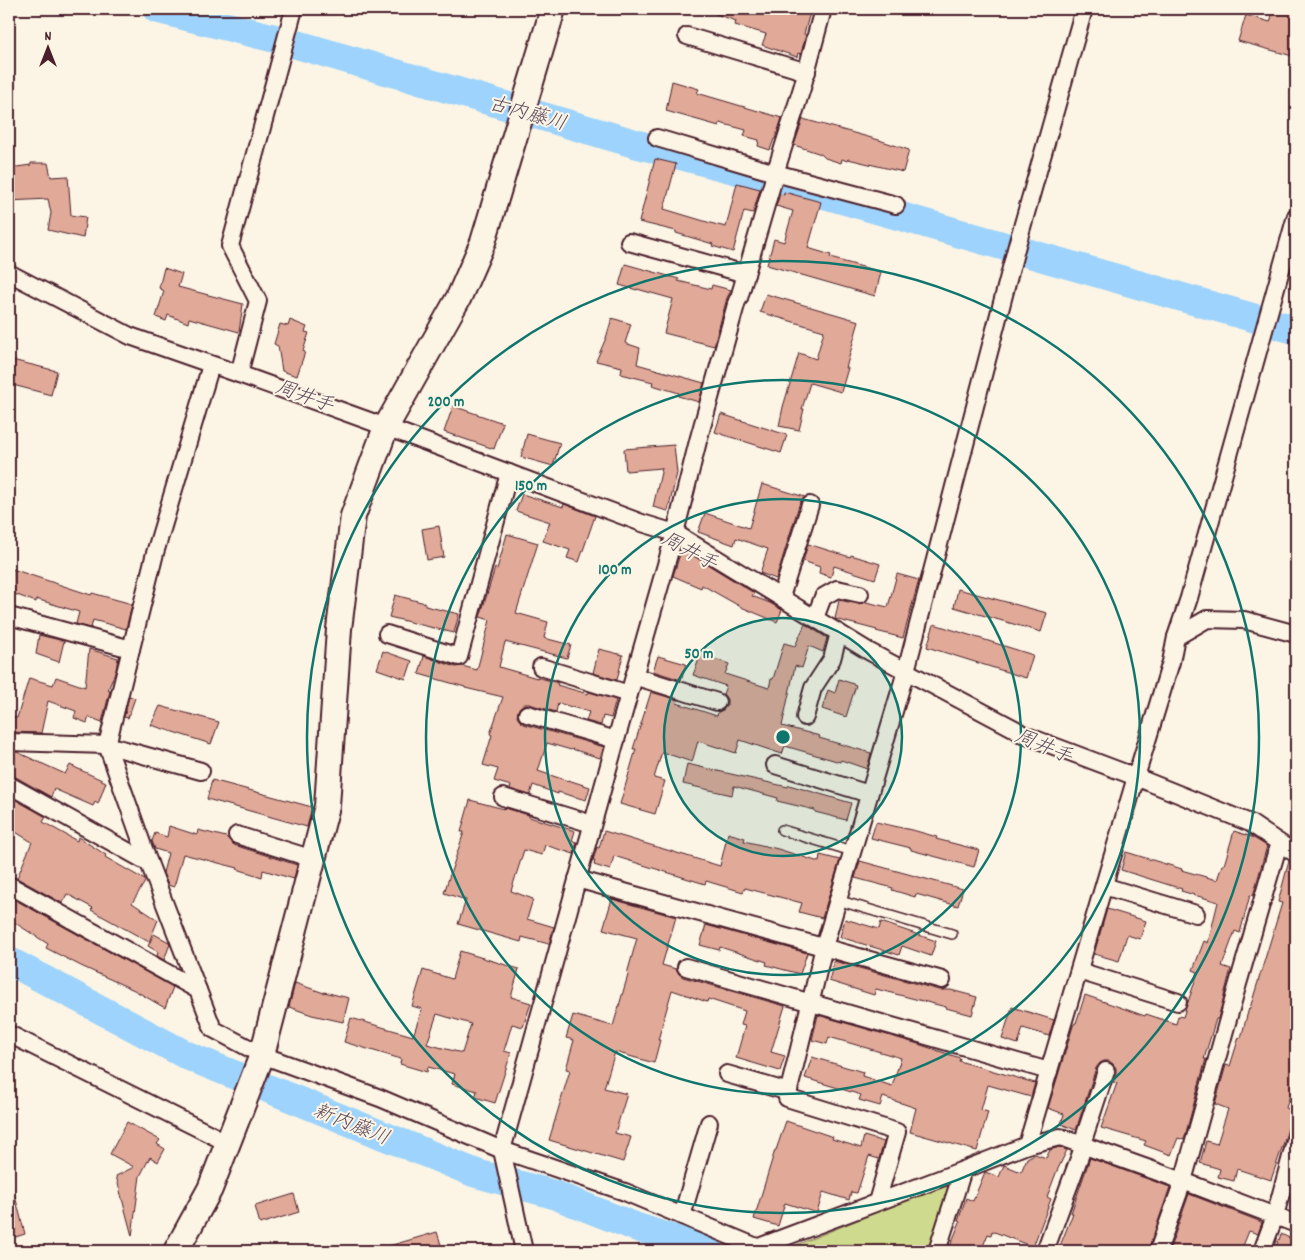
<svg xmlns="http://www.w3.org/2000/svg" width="1305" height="1260" font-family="Dekko,'Klee One',sans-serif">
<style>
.green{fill:#ceda8d;stroke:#8c7c5c}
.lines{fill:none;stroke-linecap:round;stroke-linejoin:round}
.river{stroke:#9dd3fc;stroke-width:29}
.building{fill:#e0a998;stroke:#4a1f2b;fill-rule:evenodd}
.lane-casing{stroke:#4a1f2b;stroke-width:12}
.street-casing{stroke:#4a1f2b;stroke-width:20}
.secondary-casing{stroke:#4a1f2b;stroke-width:28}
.lane{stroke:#fcf5e5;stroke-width:9}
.street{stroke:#fcf5e5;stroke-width:16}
.secondary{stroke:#fcf5e5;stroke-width:24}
.ring{fill:none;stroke:#0f766e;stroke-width:2.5}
.labels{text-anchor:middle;stroke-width:4;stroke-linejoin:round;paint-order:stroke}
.water-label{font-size:20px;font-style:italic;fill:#5f4c5f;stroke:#fcf5e5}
.centre{fill:#0f766e;stroke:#fcf5e5;stroke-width:2.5}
.ring-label{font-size:15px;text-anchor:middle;font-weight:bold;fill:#0f766e;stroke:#fcf5e5;stroke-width:4;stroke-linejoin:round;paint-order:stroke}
</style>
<rect width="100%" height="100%" fill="#fcf5e5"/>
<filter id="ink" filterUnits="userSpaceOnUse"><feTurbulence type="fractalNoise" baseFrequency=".02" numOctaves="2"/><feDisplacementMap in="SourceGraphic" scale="10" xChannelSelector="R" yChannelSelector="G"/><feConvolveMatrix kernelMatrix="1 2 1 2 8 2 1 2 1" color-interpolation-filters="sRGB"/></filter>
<g filter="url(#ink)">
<path class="green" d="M953,1181L930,1251H790L789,1248Z"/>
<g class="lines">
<g class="river">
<path d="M157,9L285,41L640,145L774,180L1296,330"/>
<path d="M9,961L188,1056L475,1173L552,1194L636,1227L710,1251"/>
</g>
</g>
<g class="building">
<path d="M707,9H811L804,34L806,35L801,54L798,53L797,57L762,45L766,34L735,25L736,21L707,11Z"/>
<path d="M1274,9H1296V57L1238,41L1246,15L1270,22Z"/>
<path d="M672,81L699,89L697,93L782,118L775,139H774L770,150L758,146L759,140L744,136L746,130L720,123L719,126L666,111Z"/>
<path d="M803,119L879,140L909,150L903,172L848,159L847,161L842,159L841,163L825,158L821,154L794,145Z"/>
<path d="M655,159L676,164L664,209L714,224L726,227L737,183L760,189L753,213L744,211L733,252L712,246L713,244L676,233V231L639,222Z"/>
<path d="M31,163H48L51,177L68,176L71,215L86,217L83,238L48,230L51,213L48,199L9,201V168L31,165Z"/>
<path d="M784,192L821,202L808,248L831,255L830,258L881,272L875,296L767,265L774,239L784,242L793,211L776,206L780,194L784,195Z"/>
<path d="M625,264L679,279L678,281L711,289L712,285L731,290L727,298L714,346L664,333L673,299L637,289V290L619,285Z"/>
<path d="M164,268L182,274L178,287L243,304L239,332L189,318L188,323L168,315L166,321L156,317L164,291L159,288Z"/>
<path d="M766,294L859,321L846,368H848L841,392L810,383L802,409H804L799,430L779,426L783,407L799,353L816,359L824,331L760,312Z"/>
<path d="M612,318L631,324L625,343L640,348L637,364L704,383L699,402L678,396L679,393L652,385L653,382L621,374L622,367L596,361L606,338Z"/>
<path d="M290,320L307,327L305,332L309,333L303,351L305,352L297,376L282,371L278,346L274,344L280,324L288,326Z"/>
<path d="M12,360L57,371L51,395L9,384V372Z"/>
<path d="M453,406L503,423L494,449L444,432Z"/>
<path d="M721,414L787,435L781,453L715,432Z"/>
<path d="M527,434L560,443L553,466L521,457Z"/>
<path d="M674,445L677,473L668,511L653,507L662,468L626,471L624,449Z"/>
<path d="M762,484L805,497L800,502L776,579L760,573L768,549L736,538L734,545L698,532L705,513L749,528Z"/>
<path d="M522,494L563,507L564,504L595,516L579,562L567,558L570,550L543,541L550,522L516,511Z"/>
<path d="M439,526L444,557L427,560L422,529Z"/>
<path d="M507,534L538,543L516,613L548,622L544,638L571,645L567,658L505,642L499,667L537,678V677L558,683L557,685L588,694L589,692L616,700L611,718L603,716L601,725L586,721L589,712L558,703L556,712L529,704H524L520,707L518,711L517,717L520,721L524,724L604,747L600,758L572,749L571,750L547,743L538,771L568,781V780L590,787L586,800L558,792V794L533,785L530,795L510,789L511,786L494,781L498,769L483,765L492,735L490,734L503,697L465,688V687L419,674L424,656L456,667L462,666L477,670L490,620L480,617L495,568L497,569Z"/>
<path d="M808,544L850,557L851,555L880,564L875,579L834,566L831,577L819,573L820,567L803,561Z"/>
<path d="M681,551L694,556L754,593L752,596L770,603L782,610L777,622L741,607L702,585L701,588L673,576Z"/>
<path d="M9,568L91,595L92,593L132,604L126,629L93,620L91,628L76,624L79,612L36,599V602L9,592Z"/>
<path d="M897,574L919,580L903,638L876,631L877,630L835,619L839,600L858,604L866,602L888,607Z"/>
<path d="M958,589L1047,613L1041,632L954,607Z"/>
<path d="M395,595L425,603V606L459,614L454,633L389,617Z"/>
<path d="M805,624L827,638L823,652L809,646L802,668L795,666L782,726L820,736L819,738L871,753L867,769L841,760L840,762L785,746L782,754L740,740L736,753L698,741L692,762L662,752L654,778L665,781L655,814L620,804L636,749H633L651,692L678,700L677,703L717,716L718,712L723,710L727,705V699L723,694L726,686L693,675L701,654L729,664L725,674L769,688L771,679H773L784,643L795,646Z"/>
<path d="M934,624L1033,655L1026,678L927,647Z"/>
<path d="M39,635L64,641L59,662L36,654Z"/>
<path d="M89,649L118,658L116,670L108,690L110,691L102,722L89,717L87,723L74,718L76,711L48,701L41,733L10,732L12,717L17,718L29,678L53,685L56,677L85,687Z"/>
<path d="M599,649L623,655L617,680L593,673Z"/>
<path d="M383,651L412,661L406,679L377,669Z"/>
<path d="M658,656L686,664L681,680L653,671Z"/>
<path d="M839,679L856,685L846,717L822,709L828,690L835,693Z"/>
<path d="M129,696L135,698L128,718L124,717Z"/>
<path d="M160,706L219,722L211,744L151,725Z"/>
<path d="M9,752H17L65,774L70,765L106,782L98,804L95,802L93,806L54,789L51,797L14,776L9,775Z"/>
<path d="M687,764L788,787L789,785L851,803L846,820L815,812V810L777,801L778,798L734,786L732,795L683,784Z"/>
<path d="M212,780L312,807L307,827L207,799Z"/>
<path d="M9,796L46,817L43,822L77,841L78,837L106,855L105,857L145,880V882L132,903L158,920L149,942L91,910L93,908L67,894L62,903L17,878L32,842L9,828Z"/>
<path d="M470,800L504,809L505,808L529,815V817L575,831L572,841L577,842L574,854L545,845L542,855L524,850L511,891L533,899L527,919L554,927L549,944L522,937L521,942L458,924L466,900L444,893L464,832H461Z"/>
<path d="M876,822L916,831L937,837L936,839L979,850L974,867L911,850V848L871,838Z"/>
<path d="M169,826L197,835L198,830L226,837L234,845L297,865L294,879L263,870L262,877L237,869L238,868L183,854L174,887L168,885L163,873L168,853L155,849L152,841L155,833L167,837Z"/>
<path d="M604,831L720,866L728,833L745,838L744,841L778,849L819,862L820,855L840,860L822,918L799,912L802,903L745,888L743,892L706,881L705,884L614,856L610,870L594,865L595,860H593L597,847L599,848Z"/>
<path d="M1234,831L1252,837L1267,846L1253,896L1250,895L1240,933L1235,931L1222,966L1231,969L1218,1019H1216L1204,1059H1206L1184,1140L1178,1138L1171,1155L1144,1145L1146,1141L1101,1128L1117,1083L1113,1082L1116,1074V1068L1113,1064L1109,1061H1104L1100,1063L1096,1068L1076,1130L1061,1124L1064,1114L1048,1108L1073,1026L1075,1023H1076L1085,995L1145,1016L1146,1014L1176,1024L1178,1016L1183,1017L1198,972L1193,970L1204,941L1208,943L1218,902L1181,891L1182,889L1121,870L1126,852L1182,869L1181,870L1217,880L1222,865H1224Z"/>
<path d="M860,861L963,889L958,906L916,894L915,897L892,890L893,888L855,878Z"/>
<path d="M1289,861L1296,864V1077L1286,1108L1293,1111L1284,1142L1271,1180L1237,1169L1234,1181L1218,1177L1220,1169L1200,1163L1206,1141L1217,1144L1228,1109L1215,1104L1226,1065L1230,1066L1239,1037L1241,1038L1249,1008H1250L1282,903L1278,902Z"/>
<path d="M10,897L173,987L165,1008L134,990L81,966L46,948L48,944L9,919Z"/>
<path d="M612,899L676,917L662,965L676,969L679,974L683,977L785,1006L771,1052L785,1056L780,1071L736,1058L745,1026L741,1025L745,1011L708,999L707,1002L672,990L658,1040H660L654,1063L615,1052L604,1088L627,1094L615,1133L631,1137L623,1162L549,1140L570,1070L566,1069L574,1040L566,1038L573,1015L613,1026L628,975L627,974L637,938L603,929Z"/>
<path d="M1107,909L1146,921L1140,939L1127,935L1119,961L1094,954Z"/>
<path d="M845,919L879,929L881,922L936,941L931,956L902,946L899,955L840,937Z"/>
<path d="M706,925L807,953L800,974L766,965L767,962L720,947L719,950L700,945Z"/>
<path d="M154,934L169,942L170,944L164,960L157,956L158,952L148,946Z"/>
<path d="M460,951L519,969L511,997L531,1003L523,1027L512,1024L504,1051L511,1053L495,1103L475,1097L477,1091L452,1084L455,1074L428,1067L427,1072L400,1064L401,1059L344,1042L351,1018L413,1036L422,1009L412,1006L423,970L452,979ZM437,1014L471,1024L462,1053L427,1044Z"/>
<path d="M834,961L939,990H951L977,997L972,1015L946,1008V1007L876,989L874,995L829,981Z"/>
<path d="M295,983L324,993V992L349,998L343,1022L312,1015L289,1007Z"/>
<path d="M1012,1007L1054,1020L1049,1036L1023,1028L1018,1044L1002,1039Z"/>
<path d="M818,1015L915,1043L960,1058L959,1061L1035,1083L1031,1097L988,1085L981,1110L988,1112L977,1151L910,1132L916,1108L883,1097L880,1106L859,1100L861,1095L805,1078L812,1057L863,1072L862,1076L892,1086L901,1058L829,1037L827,1044L812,1040Z"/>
<path d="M786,1121L833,1137L832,1139L861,1148L864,1136L884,1142L879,1159L869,1156L857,1193L851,1192L849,1200L823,1192L817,1213L785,1203L778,1226L754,1219L775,1150H776Z"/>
<path d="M127,1122L160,1140L157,1144L165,1149L158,1162L150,1157L140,1176L132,1236L116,1176L134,1167L110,1154Z"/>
<path d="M1059,1147L1067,1150L1056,1173L1047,1197L1051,1199L1033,1247L992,1231L991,1235L988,1234L981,1251H948L960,1222L958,1221L966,1198L973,1201L985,1172L999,1177L1004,1165L1021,1172L1027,1158L1035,1154L1046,1158L1050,1150Z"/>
<path d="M1090,1158L1170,1187L1148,1251H1058L1073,1213H1071Z"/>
<path d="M9,1188H13L25,1234L9,1239Z"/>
<path d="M294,1194L299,1212L260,1224L255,1206Z"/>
<path d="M1189,1194L1259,1221L1262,1223L1258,1234L1249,1231L1241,1251H1169Z"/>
<path d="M437,1232L443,1251H382V1248Z"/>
<path d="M1281,1234L1296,1241V1251H1274L1278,1242L1276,1241L1277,1238L1279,1240Z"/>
</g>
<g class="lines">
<defs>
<g id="lane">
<path d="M782,830L852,851"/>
<path d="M837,900L952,934"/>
</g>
<g id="street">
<path d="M687,36L807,72"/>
<path d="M657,138L775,173L896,205"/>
<path d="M629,242L746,274"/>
<path d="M9,273L130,336L239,374L258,301L230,246L294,9"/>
<path d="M211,365L155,553L107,745L149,863L213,1029L262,1055L380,1098L502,1150L625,1192L766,1251"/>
<path d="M239,374L386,427L642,523L675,533L870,652L1015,729L1022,734L1136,777L1250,823L1296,854"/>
<path d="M781,597L810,505"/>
<path d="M9,616L131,649"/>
<path d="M815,618L823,597L837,589L860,594"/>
<path d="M387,634L459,657L509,473"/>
<path d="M1176,637L1207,619L1244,620L1296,634"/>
<path d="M541,667L629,694"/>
<path d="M634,676L717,702"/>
<path d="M527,714L616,740"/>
<path d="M805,717L813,688L832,659L839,633"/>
<path d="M9,742L107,745L201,771"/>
<path d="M775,765L869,794"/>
<path d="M9,785L149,863"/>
<path d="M503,797L592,824"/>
<path d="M237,835L313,859"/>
<path d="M577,879L942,980"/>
<path d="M9,885L198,990"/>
<path d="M1104,886L1196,914"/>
<path d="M686,967L1049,1071"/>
<path d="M1079,971L1178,1002"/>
<path d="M9,1034L228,1143"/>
<path d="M727,1074L789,1092"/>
<path d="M1082,1144L1106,1071"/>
<path d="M1027,1145L1136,777L1171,662L1176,637L1189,598L1296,216"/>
<path d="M877,1202L897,1132L787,1098L824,947L906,671L1017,245L1084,9"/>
<path d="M682,1216L709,1123"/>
<path d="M756,1248L963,1170L1027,1145L1060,1137L1183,1181L1296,1224"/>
<path d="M524,1251L502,1150L616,740L675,533L698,441L737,301L739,298L778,164L802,88L823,9"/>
<path d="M937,1251L963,1170"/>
<path d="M1045,1251L1084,1145"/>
<path d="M1158,1251L1183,1181L1235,994L1279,843"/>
<path d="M1262,1251L1275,1216L1296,1138"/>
</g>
<path id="secondary" d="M176,1251L210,1189L262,1055L327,806L339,629L353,516L386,427L459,297L483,242L553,9"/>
</defs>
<use href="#lane" class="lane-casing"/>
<use href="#street" class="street-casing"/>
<use href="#secondary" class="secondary-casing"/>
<use href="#lane" class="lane"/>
<use href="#street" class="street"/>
<use href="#secondary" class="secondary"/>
</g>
</g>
<circle cx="783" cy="737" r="119" fill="#0f766e" fill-opacity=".12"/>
<g class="ring">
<circle cx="783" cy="737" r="119"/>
<circle cx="783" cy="737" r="238"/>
<circle cx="783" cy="737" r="357"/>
<circle cx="783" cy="737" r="476"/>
</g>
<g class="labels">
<g class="water-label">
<text transform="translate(528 112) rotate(16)" y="7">古内藤川</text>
<text transform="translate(305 395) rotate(20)" y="7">周井手</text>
<text transform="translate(690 550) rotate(28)" y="7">周井手</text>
<text transform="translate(1044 745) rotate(23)" y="7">周井手</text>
<text transform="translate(352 1123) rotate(22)" y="7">新内藤川</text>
</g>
</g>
<circle cx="783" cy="737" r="8" class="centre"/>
<g class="ring-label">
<text x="446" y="406">200 m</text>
<text x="531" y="490">150 m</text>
<text x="615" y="574">100 m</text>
<text x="699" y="658">50 m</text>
</g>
<rect width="1305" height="1260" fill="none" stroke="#fcf5e5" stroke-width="30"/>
<rect x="15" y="15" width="1275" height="1230" fill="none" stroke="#4a1f2b" stroke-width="2" filter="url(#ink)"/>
<g transform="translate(48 48)" stroke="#fcf5e5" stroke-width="4" paint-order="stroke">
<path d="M0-4L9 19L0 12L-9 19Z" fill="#4a1f2b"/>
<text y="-8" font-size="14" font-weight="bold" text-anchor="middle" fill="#4a1f2b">N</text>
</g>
</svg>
